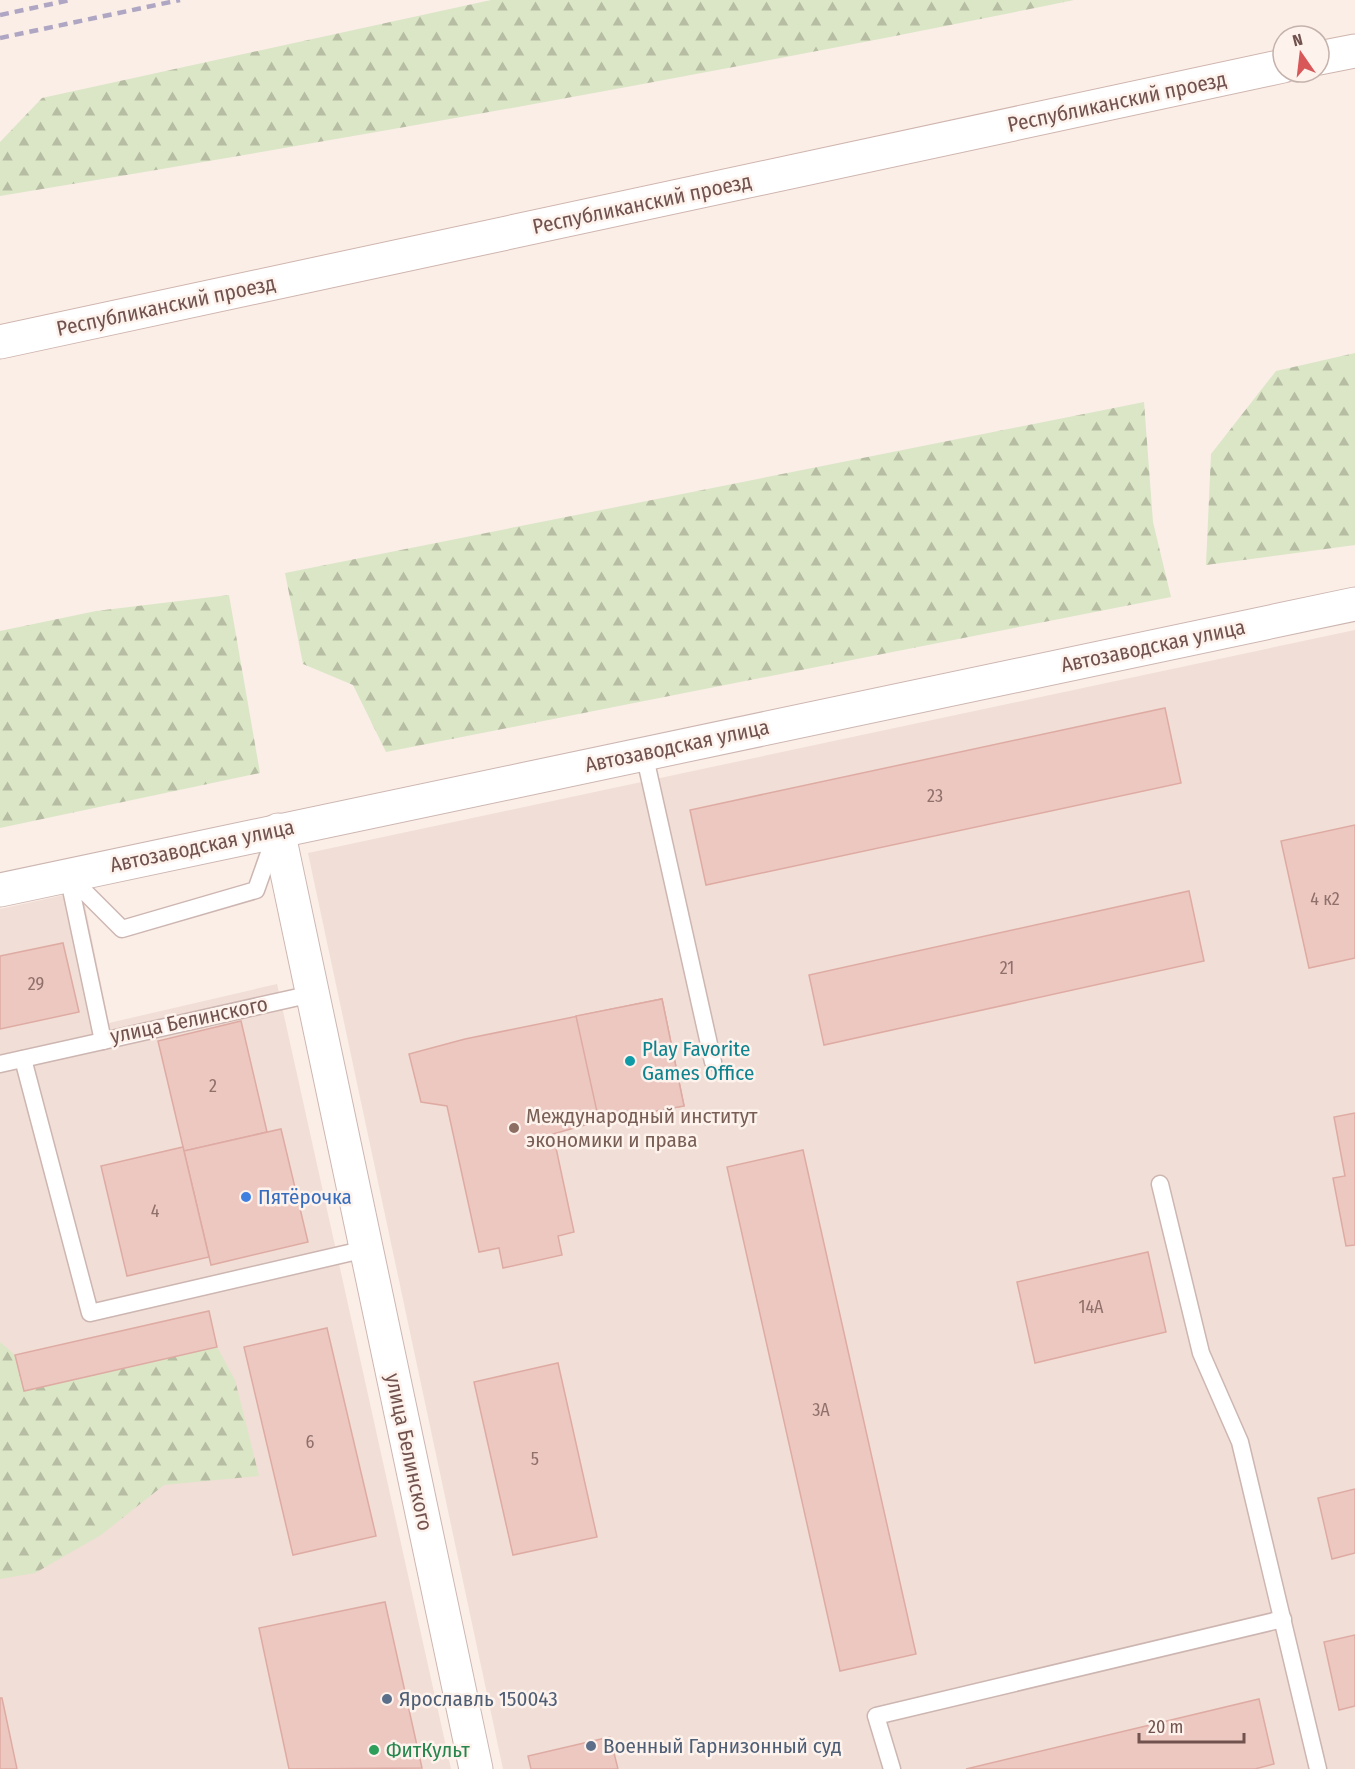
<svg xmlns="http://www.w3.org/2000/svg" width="1355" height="1769" font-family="'Fira Sans Condensed',sans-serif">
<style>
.residential{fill:#f1ded6}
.forest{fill:url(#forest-firs)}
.building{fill:#edc8c1;stroke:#deaba3;stroke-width:1.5}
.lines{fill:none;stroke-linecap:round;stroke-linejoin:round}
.lane-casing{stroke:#cdb6b1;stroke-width:19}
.street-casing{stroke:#cdb6b1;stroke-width:35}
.secondary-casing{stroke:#cfb5ae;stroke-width:35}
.lane{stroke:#fff;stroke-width:16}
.street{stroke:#fff;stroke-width:33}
.secondary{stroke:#fff;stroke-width:33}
.rail{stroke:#aea6c3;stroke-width:4.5;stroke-dasharray:9 6;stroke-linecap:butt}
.culture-dot{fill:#0f9aa8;stroke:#fdf2ec;stroke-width:2}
.education-dot{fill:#8d6e63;stroke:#fdf2ec;stroke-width:2}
.shop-dot{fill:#3f7fe0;stroke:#fdf2ec;stroke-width:2}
.service-dot{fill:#5c6f8a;stroke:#fdf2ec;stroke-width:2}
.leisure-dot{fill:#2e9e5b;stroke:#fdf2ec;stroke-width:2}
.labels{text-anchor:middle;stroke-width:5;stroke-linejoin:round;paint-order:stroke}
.number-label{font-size:18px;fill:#90706b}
.street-label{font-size:21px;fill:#71524e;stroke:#fdf2ec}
.culture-label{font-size:21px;fill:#0d838f;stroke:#fdf2ec;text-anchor:start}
.education-label{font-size:21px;fill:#785e54;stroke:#fdf2ec;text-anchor:start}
.shop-label{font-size:21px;fill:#366cbe;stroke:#fdf2ec;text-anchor:start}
.service-label{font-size:21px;fill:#4e5e75;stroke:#fdf2ec;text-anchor:start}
.leisure-label{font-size:21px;fill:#27864d;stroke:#fdf2ec;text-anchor:start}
</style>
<defs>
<pattern id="forest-firs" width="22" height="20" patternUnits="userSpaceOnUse" patternTransform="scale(1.5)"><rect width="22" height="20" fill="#dbe6c6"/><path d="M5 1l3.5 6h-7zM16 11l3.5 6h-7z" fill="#b6bda3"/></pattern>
</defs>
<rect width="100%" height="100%" fill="#faeee7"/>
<g class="residential">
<path d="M1355,630V1769H503L308,853Z"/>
<path d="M82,891L109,1023L277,984L451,1769H0V909Z"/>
</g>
<g class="forest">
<path d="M491,0H1074C717,73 359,137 0,196V142L42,98Z"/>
<path d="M1355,353V545L1206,565L1211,454L1276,371Z"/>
<path d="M1144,402L1153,522L1171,597L386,752L353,685L303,664L285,573Z"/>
<path d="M229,595L260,773L0,828V631L96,611Z"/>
<path d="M0,1342L15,1355L24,1391L217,1347L235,1380L259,1476L164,1485L101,1535L35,1573L0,1579Z"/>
</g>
<g class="building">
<path d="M1165,708L1181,783L706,885L690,810Z"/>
<path d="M1355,825V958L1309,968L1281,841Z"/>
<path d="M1189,891L1204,961L824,1045L809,975Z"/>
<path d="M63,943L79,1012L0,1029V956Z"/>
<path d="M662,999L684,1106L599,1121L553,1134L574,1232L558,1236L562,1255L503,1268L499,1248L479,1252L447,1106L421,1102L409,1054L465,1039Z"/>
<path d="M662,999L684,1106L599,1121L576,1016Z"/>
<path d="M241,1021L267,1132L184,1151L158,1041Z"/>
<path d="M1355,1113V1245L1346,1246L1333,1178L1345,1176L1334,1117Z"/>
<path d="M281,1129L308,1242L211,1265L184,1151Z"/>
<path d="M183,1147L209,1257L127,1276L101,1166Z"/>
<path d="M803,1150L916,1654L840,1671L727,1167Z"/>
<path d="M1148,1252L1166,1332L1035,1363L1017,1282Z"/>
<path d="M209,1311L217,1347L24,1391L15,1355Z"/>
<path d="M327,1328L376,1536L293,1555L244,1347Z"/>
<path d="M558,1363L597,1537L513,1555L474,1382Z"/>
<path d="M1355,1489V1553L1332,1559L1318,1498Z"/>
<path d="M385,1602L422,1768L289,1769L259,1628Z"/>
<path d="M1355,1635V1706L1339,1710L1324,1642Z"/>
<path d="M0,1698H2L17,1769H0Z"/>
<path d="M1259,1699L1274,1764L1255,1769H966Z"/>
<path d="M610,1737L618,1769H531L528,1756Z"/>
</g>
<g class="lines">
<defs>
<g id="lane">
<path d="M644,753L713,1062"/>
<path d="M274,839L256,890L122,929L68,875L103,1041L312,994"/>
<path d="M23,1059L90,1313L366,1249"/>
<path d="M0,1064L103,1041"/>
<path d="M1160,1184L1201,1353L1240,1442L1318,1769"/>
<path d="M892,1769L876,1716L1283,1619"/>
</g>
<g id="street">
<path d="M278,830L476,1769"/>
<path d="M0,890L1355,604"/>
</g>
<g id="secondary">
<path d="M1319,58L1355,51"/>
<path d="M0,342L1283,66"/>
</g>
</defs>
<use href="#lane" class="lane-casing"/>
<use href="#street" class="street-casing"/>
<use href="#secondary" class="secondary-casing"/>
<use href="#lane" class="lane"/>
<use href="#street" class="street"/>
<use href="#secondary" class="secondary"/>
<g class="rail">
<path d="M0,15L70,0"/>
<path d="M0,38L180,0"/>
</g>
</g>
<circle class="culture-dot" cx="630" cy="1061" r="6"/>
<circle class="education-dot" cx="514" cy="1128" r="6"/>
<circle class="shop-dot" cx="246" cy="1197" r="6"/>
<g class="service-dot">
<circle cx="387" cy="1699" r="6"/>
<circle cx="591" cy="1746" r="6"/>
</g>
<circle class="leisure-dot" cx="374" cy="1750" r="6"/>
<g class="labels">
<g class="number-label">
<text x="935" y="802">23</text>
<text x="1325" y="905">4 к2</text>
<text x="1007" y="974">21</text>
<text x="36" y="990">29</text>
<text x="213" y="1092">2</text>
<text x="155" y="1217">4</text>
<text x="1091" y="1313">14А</text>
<text x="821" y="1416">3А</text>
<text x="310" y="1448">6</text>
<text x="535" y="1465">5</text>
</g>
<g class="street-label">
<text transform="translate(1117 102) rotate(-12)" y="7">Республиканский проезд</text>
<text transform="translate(642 204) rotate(-12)" y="7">Республиканский проезд</text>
<text transform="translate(166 306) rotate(-12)" y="7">Республиканский проезд</text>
<text transform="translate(1153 646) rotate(-12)" y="7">Автозаводская улица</text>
<text transform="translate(677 746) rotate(-12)" y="7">Автозаводская улица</text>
<text transform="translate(202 846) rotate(-12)" y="7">Автозаводская улица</text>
<text transform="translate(189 1020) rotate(-12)" y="7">улица Белинского</text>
<text transform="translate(409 1452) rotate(78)" y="7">улица Белинского</text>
</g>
<g class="culture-label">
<text x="642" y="1056">Play Favorite<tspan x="642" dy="24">Games Office</tspan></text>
</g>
<g class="education-label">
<text x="526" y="1123">Международный институт<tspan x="526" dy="24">экономики и права</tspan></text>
</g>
<g class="shop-label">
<text x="258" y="1204">Пятёрочка</text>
</g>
<g class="service-label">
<text x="399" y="1706">Ярославль 150043</text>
<text x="603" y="1753">Военный Гарнизонный суд</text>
</g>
<g class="leisure-label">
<text x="386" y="1757">ФитКульт</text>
</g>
</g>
<g transform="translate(1301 54) rotate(346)"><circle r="28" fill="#fdf2ec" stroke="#c5b2ad" stroke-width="1.5"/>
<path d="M0-4.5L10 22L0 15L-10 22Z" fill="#d8585a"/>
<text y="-9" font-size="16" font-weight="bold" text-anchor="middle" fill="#71524e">N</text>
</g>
<path d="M1139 1733v9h105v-9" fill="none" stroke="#71524e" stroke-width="3"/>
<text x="1148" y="1733" font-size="18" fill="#71524e" stroke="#fdf2ec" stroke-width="4.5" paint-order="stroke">20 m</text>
</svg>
